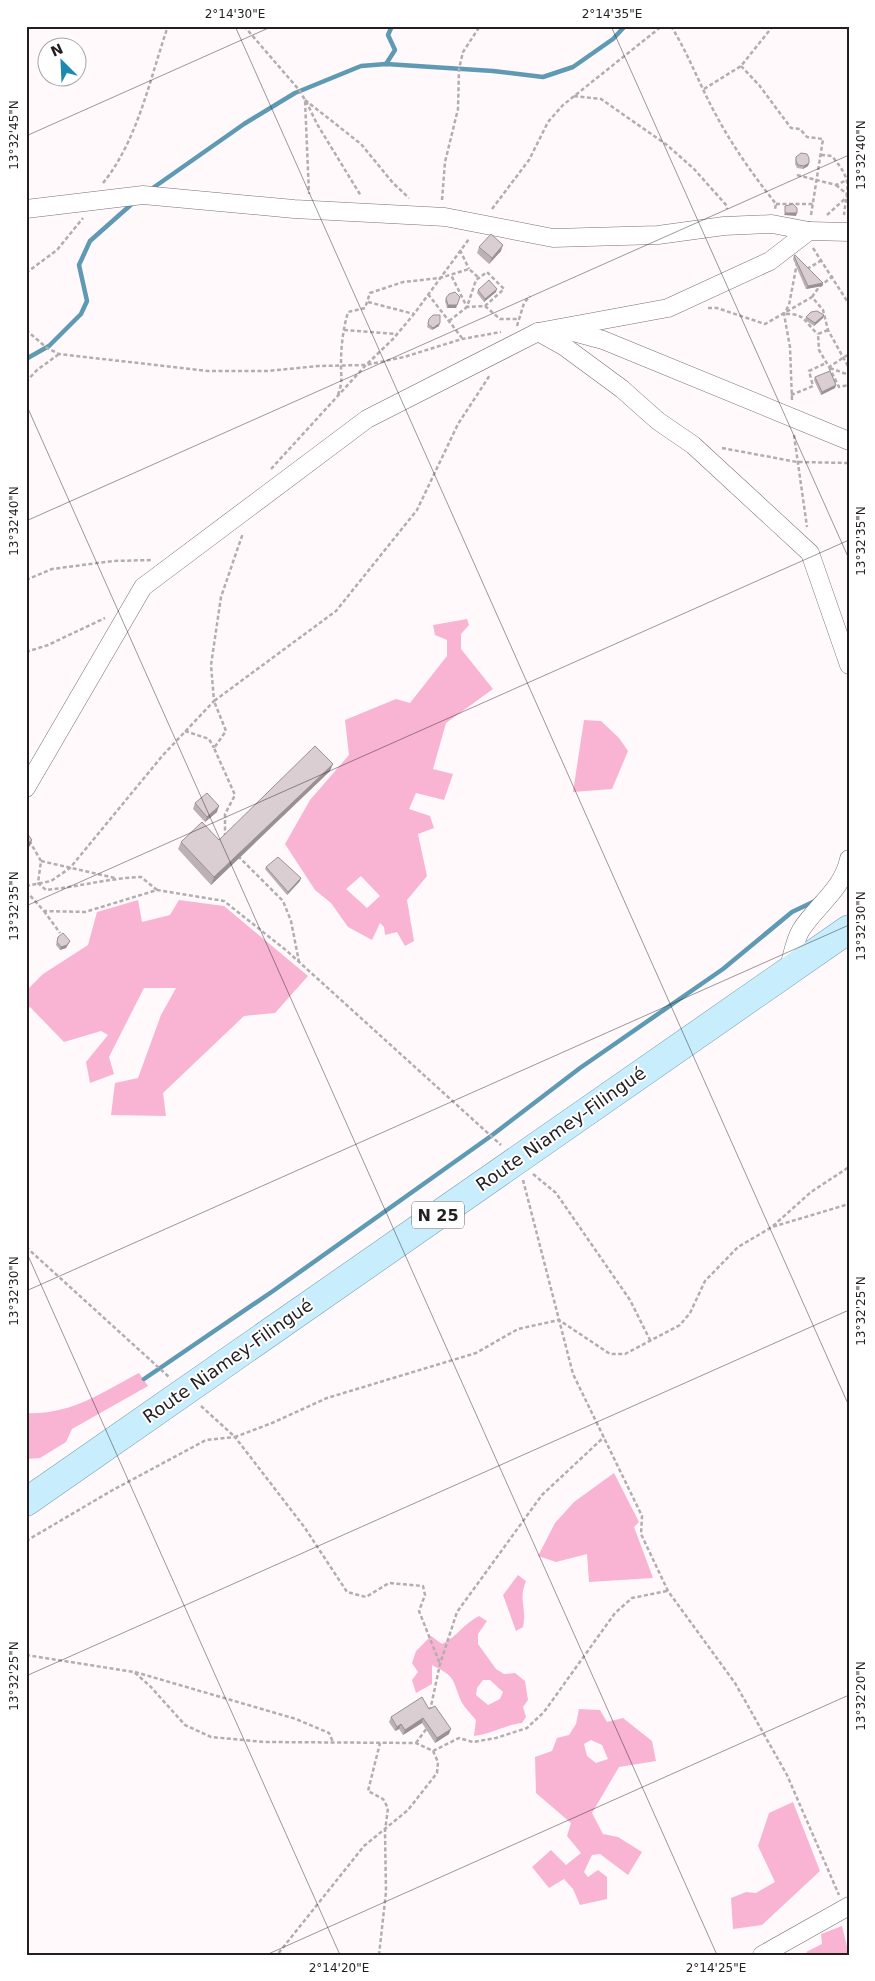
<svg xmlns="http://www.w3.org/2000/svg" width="875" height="1981" font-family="'DejaVu Sans',sans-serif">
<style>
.green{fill:#f9b4d4;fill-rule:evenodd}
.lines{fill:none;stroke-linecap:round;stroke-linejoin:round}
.stream{stroke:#5e9ab4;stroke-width:4.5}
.minor-casing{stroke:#7b6f74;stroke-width:19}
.primary-casing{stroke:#779db0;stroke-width:29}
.path{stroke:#b3adb0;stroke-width:2.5;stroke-dasharray:4 2.5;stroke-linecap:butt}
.minor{stroke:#fff;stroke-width:18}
.primary{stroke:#c8eefe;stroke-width:28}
.wall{fill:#bcb1b5}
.shaded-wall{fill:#999094}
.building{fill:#dbced3;stroke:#999094}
.ticks{fill:none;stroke:#231e20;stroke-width:1;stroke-opacity:0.45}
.labels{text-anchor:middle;stroke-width:4;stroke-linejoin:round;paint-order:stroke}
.shield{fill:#fff;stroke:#656263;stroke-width:1}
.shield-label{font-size:16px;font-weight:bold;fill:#231e20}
.street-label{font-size:18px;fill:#231e20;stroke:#fff}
.neatline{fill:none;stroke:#231e20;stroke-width:2}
.ticks-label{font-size:12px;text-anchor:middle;fill:#231e20}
</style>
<rect width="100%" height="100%" fill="#fff9fc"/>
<g class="green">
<path d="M467,619L469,625L461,634V649L493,689L446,723L433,769L453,774L444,800L416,793L409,809L430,816L434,828L418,834L427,876L407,900L414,941L405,946L397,932L385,935L384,927L380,923L372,940L348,927L331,903L315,890L285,844L310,800L349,755L345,720L396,699L410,703L447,656V640L435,635L433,625ZM361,876L380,896L367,908L346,889Z"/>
<path d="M584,720L601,721L619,738L628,751L612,789L573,792Z"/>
<path d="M138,900L142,922L170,915L179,900L224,906L308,976L275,1013L244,1016L163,1093L166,1116L111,1115L115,1083L138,1078L161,1015L176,988H144L109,1057L114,1074L90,1083L86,1062L108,1035L101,1031L64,1042L30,1007L26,1011V991L43,974L88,945L97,912Z"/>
<path d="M139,1373L148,1386L72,1429L66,1442L40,1458L26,1459V1413C71,1415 101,1393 139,1373Z"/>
<path d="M614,1473L639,1522L634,1527L653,1578L589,1582L587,1554L556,1562L538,1556L555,1523L574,1502Z"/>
<path d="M518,1575L526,1581C518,1600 527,1607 523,1627L516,1631L503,1595Z"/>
<path d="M479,1616L487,1621L478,1634V1644L496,1669L504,1674L515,1673L525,1681L528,1700L523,1707L526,1717L522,1723C504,1725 491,1734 474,1736L476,1720C471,1714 464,1707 461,1701C452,1679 456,1677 432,1665V1684L416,1693L412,1680L418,1672L412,1663L416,1651L431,1636L442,1644C458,1636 463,1624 479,1616ZM483,1680H490L503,1692L500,1699L488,1705L476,1695L477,1688Z"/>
<path d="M579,1709L600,1710L607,1722L623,1718L652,1741L656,1761L619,1767L592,1813L603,1834L618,1837L642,1852L628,1875L600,1854L592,1855L584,1872L588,1877L598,1870L607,1877V1899L580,1905L573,1889L564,1879L549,1888L532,1867L551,1850L566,1865L581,1853L567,1836L571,1823L536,1793L535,1757L552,1751L557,1738L569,1735L576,1724ZM591,1740L602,1745L608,1759L596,1763L587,1756L584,1744Z"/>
<path d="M793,1802L820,1871L762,1925L733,1929L731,1898L746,1892L756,1893L775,1882L758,1846L769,1813Z"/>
<path d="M842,1926L849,1955H810L806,1952L822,1944L821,1934Z"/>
</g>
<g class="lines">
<g class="stream">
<path d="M386,64L395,50L388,35L392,26"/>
<path d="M150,190L244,124L295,93L361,66L386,64L493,71L543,77L573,67L613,39L625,26"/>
<path d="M26,359L49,346L81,314L87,301L79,265L90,241L134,202"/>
<path d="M144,1379L273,1291L491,1136L580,1068L723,969L792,912L815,901"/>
</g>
<defs>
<g id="minor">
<path d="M26,209L143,195L294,209L445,217L553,238L658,235L724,226L772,224L809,231"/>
<path d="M566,330L603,340L849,441"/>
<path d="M538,332L565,347L622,389L658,421L693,445L810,553L849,665"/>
<path d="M26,788L143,587L367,419L538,332L668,308L770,261L809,231L849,232"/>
<path d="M788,971C792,958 794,941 801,930C816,906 843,889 849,859"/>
<path d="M762,1955L849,1906"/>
</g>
<path id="primary" d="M26,1502L849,929"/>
</defs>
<use href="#minor" class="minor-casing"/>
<use href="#primary" class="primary-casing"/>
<g class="path">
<path d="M244,26L300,91L305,100L309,194"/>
<path d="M671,26C689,55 700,86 716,115C733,147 754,176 776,204L775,209"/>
<path d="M741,66L759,85L791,128L800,129L807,137L823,139L811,215"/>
<path d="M704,89L741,66L773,26"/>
<path d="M574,96L601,99L667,145L694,169L727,206V209"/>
<path d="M305,100L361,144L393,183L409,198"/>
<path d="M306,101L317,124L361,196"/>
<path d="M821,155L832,156C854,183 847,185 844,215"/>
<path d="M797,175L836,185L847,180"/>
<path d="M103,183C138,140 150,78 168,26"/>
<path d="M836,185L848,195"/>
<path d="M442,200L445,162L458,109L459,69L463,52L480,26"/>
<path d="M776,204H813"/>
<path d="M492,209L529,160L548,122L563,105L662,26"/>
<path d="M827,215L847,197"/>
<path d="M813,248L849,304"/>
<path d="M460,250L469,269"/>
<path d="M807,269L822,260"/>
<path d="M26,273L57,250L83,218"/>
<path d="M428,294L462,338"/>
<path d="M812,297L819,287L833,276"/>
<path d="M368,302L414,314"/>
<path d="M485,306L500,319H519"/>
<path d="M708,308H717L765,324L812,297L823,310L828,330L849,368"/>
<path d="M786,314C805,313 805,323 818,334"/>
<path d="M449,321L467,307L476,280L487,272L504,289L485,306L467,307L451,275"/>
<path d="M517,326L524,303L530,296"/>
<path d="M26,330L47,348L59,354L208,371H268L318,366L366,365L404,357L462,339L501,332"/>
<path d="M344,330L397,334"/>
<path d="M828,330L818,334L819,350L829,367L849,354"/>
<path d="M829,367L839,387L849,385"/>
<path d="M830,368L849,375"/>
<path d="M26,382L37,370L59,354"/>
<path d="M338,395C343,380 341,379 341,364C341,347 343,329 348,312L365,308L370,293L403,282L440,278L469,269L479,278"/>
<path d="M791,395L813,386L809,371L826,363"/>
<path d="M792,400L790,347L784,314L789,305L797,263"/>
<path d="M794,435L807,527"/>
<path d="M722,448L797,462L849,463"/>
<path d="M271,469L366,365L393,339L414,314L469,239"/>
<path d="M26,580L52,569L113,561L152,560"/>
<path d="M26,652L48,645L105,618"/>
<path d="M185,731L209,739L214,748"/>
<path d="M26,835L41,861L38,883L46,890C78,887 109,878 141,877L157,890"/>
<path d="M225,837V814L235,795L214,748L226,731L214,701L336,611L417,510L458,424L490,375"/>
<path d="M238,856L283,901L291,921L299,962"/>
<path d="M41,861L115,878"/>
<path d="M26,886L51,881L70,868L163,755L214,701L211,665L221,597L243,533"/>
<path d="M26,891L44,911L85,912L157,890L224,901L287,951L501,1145"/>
<path d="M44,911L60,933"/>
<path d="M533,1174L556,1193L630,1300L651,1342"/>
<path d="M523,1180L573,1374L642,1516L641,1534L668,1591L735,1683L787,1775L839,1895"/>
<path d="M773,1226L811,1192L849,1167"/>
<path d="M26,1247L169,1377"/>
<path d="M201,1406L235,1437L272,1423L327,1398L476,1353L518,1329L559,1320L610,1354H625L680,1325L690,1313L705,1281L738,1247L772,1227L849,1204"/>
<path d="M26,1541L111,1491L206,1440L235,1437L305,1528L347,1592L366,1597L389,1583L423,1586L425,1595L419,1611L440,1664"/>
<path d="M26,1655L134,1672L150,1686L185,1725L211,1737L264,1742L416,1743L433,1751L438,1762L437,1773L408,1810L364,1846L277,1955"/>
<path d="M135,1672L296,1719L329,1733L333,1742"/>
<path d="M430,1711L440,1664L457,1612L542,1495L604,1437"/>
<path d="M416,1743L427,1728"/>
<path d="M433,1751L459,1738L473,1742L496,1738L527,1728L544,1712L615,1613L632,1598L667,1591"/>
<path d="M379,1955L386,1892L385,1831L388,1808L383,1799L368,1791L380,1743"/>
</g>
<use href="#minor" class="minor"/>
<use href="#primary" class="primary"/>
</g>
<g class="wall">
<path d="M796,157L809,163L808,166L803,169L797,168L795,164Z"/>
<path d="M479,247L501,251L489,264L477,253Z"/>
<path d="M794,256L822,286L806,289L793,259Z"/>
<path d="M478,290L496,292L484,302L477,293Z"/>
<path d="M460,297L456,308H447L445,301L446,298Z"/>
<path d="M824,315L823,318L814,326L805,320L806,317Z"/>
<path d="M429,319L439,326L432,330L427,327Z"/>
<path d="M815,377L836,385L835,388L821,395L814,380Z"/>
<path d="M330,771L211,885L178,849L181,842L219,840Z"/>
<path d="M195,803L217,812L205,822L193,809Z"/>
<path d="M266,867L300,881L287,895L265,869Z"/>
<path d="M58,937L70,941L66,948L60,950L56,945Z"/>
<path d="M429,1709L449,1734L435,1743L422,1723L403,1735L399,1729L395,1731L389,1722L391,1717Z"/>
</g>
<g class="shaded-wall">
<path d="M809,163L808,166L803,169L804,166Z"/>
<path d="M785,213H797L796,216L784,215Z"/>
<path d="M503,245L501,251L489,264L492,258Z"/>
<path d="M823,283L822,286L806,289L808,286Z"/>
<path d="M497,289L496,292L484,302L485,299Z"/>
<path d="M448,305H457L456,308H447Z"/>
<path d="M824,315L823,318L814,326L815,323Z"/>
<path d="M440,323L439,326L432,330L433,328Z"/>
<path d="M836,385L835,388L821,395L822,392Z"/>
<path d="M333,764L330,771L211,885L214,877Z"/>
<path d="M219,806L217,812L205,822L207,817Z"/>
<path d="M32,840L30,846L26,849V845Z"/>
<path d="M301,878L300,881L287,895L288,892Z"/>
<path d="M70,941L66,948L60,950L61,947Z"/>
<path d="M423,1718L422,1723L403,1735L405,1730Z"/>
<path d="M401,1724L399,1729L395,1731L397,1727Z"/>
<path d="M451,1729L449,1734L435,1743L437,1738Z"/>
</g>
<g class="building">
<path d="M801,153L807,154L809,158V163L804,166L798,165L796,161V157Z"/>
<path d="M793,204L797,208V213H785V206Z"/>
<path d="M491,234L503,245L492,258L479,247Z"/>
<path d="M795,255L823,283L808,286L794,256Z"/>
<path d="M489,280L497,289L485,299L478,290Z"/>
<path d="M455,292L460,297L457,305H448L446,298L449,294Z"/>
<path d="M817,311L824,315L815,323L806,317L811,312Z"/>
<path d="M433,315H440V323L433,328L428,324L429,319Z"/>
<path d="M830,371L836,385L822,392L815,377Z"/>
<path d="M315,746L333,764L214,877L181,842L202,822L219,840Z"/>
<path d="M207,793L219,806L207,817L195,803Z"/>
<path d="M26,832L32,840L26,845Z"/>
<path d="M278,857L301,878L288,892L266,867Z"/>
<path d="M63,933L70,941L67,945L61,947L57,942L58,937Z"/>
<path d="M422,1697L429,1709L435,1706L451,1729L437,1738L423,1718L405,1730L401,1724L397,1727L391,1717Z"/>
</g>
<path class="ticks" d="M235,26L849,1406M611,26L849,559M26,136L273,26M26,404L717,1955M26,521L849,155M26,906L849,540M26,1251L340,1955M26,1291L849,925M26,1676L849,1310M266,1955L849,1695"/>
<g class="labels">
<rect class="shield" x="412" y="1201.5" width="52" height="27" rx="4"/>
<g class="shield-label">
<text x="438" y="1221">N 25</text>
</g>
<g class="street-label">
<text transform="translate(561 1129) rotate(-35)" y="6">Route Niamey-Filingué</text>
<text transform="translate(228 1361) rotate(-35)" y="6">Route Niamey-Filingué</text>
</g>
</g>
<rect width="875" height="1981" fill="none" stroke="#ffffff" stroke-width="55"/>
<g transform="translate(62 62) rotate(336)"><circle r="24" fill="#ffffff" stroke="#a7a5a6"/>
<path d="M0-4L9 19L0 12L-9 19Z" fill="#1a8aaf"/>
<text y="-8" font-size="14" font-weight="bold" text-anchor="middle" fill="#231e20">N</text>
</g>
<rect x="28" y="28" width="820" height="1926" class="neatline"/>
<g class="ticks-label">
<text x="235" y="18">2°14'30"E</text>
<text x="612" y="18">2°14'35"E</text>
<text transform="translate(14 135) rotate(-90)" y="4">13°32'45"N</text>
<text transform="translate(861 155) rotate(-90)" y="4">13°32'40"N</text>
<text transform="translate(14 521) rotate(-90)" y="4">13°32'40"N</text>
<text transform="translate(861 541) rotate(-90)" y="4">13°32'35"N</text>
<text transform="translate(14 906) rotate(-90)" y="4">13°32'35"N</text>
<text transform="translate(861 926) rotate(-90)" y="4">13°32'30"N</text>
<text transform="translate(14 1291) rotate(-90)" y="4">13°32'30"N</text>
<text transform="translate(861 1311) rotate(-90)" y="4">13°32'25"N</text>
<text transform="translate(14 1676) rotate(-90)" y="4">13°32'25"N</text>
<text transform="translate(861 1696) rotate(-90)" y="4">13°32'20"N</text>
<text x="339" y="1972">2°14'20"E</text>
<text x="716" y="1972">2°14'25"E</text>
</g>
</svg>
